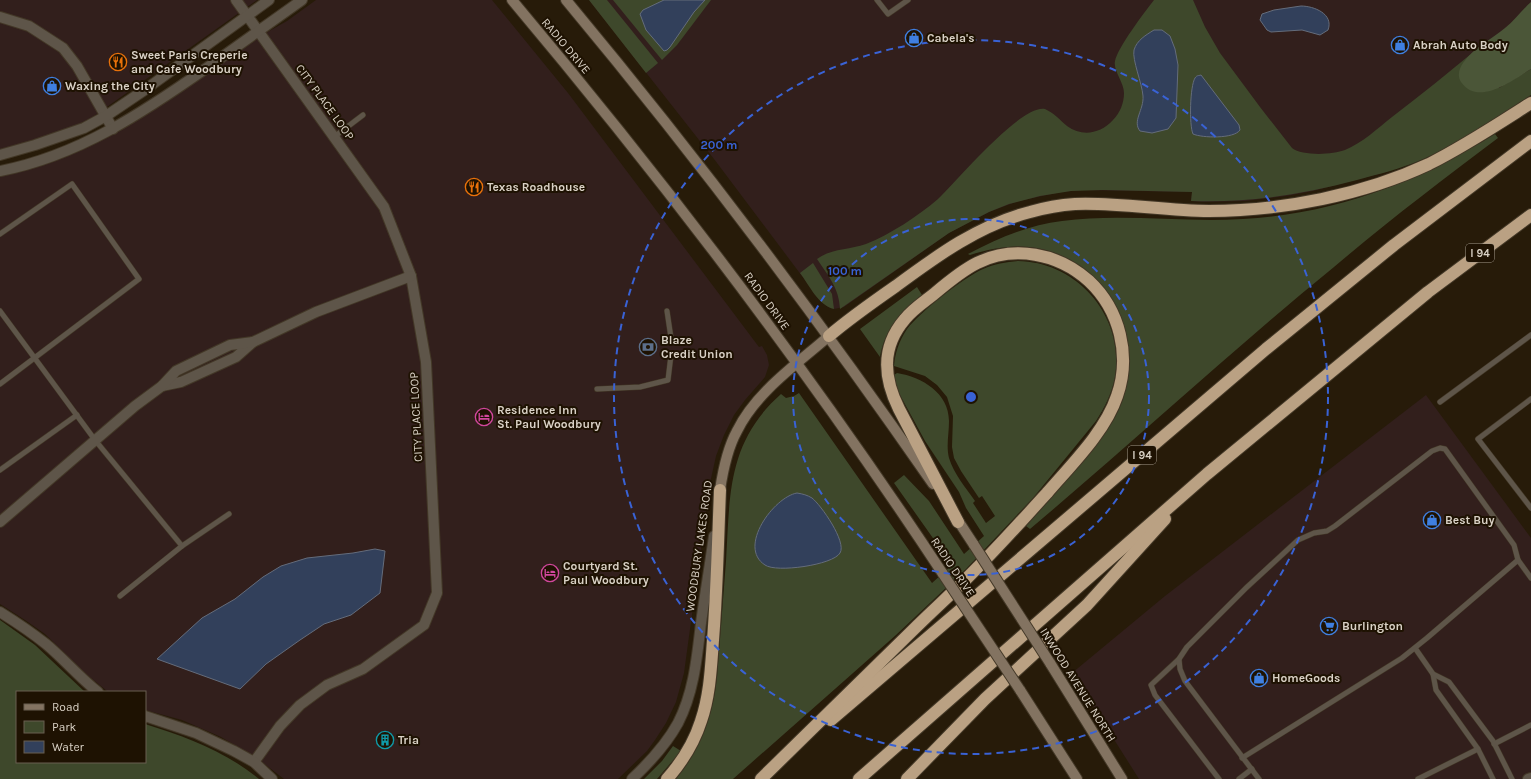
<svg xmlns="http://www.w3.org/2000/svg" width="1531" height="779" font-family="Karla,sans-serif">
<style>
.commercial{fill:#321f1c}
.green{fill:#3e482b}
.forest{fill:#4b5638}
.water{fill:#32405b;stroke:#646c7b}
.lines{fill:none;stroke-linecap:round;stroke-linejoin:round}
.service-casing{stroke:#433827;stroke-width:6}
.minor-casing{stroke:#433827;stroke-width:12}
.tertiary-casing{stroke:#433827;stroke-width:12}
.secondary-casing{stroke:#433827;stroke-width:12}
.motorway-casing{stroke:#433827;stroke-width:14}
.service{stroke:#5e5549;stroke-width:5}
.minor{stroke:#5e5549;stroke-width:10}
.tertiary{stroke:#5e5549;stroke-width:10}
.secondary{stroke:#837361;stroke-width:10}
.motorway{stroke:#baa183;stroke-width:12}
.secondary-bridge-casing{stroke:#433827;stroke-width:12;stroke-linecap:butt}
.secondary-bridge{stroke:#837361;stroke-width:10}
.ring{fill:none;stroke:#3962d5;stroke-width:2;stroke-dasharray:7 5}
.labels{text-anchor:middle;stroke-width:4;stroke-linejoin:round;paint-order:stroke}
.shield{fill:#1e1202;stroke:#a1988a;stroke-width:1}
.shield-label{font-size:11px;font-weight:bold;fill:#d9d1c5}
.poi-label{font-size:12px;font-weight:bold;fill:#d9d1c5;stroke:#1e1202;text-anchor:start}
.street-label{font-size:12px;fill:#d9d1c5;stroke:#1e1202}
.centre{fill:#3962d5;stroke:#1e1202;stroke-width:2}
.ring-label{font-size:12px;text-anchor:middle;font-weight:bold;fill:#3962d5;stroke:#1e1202;stroke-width:4;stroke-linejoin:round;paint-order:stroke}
</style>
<rect width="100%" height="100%" fill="#271b09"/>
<g class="commercial">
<path d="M0,0H257L90,119L62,132L0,151Z"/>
<path d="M316,0H492L568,93L759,347L762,346L767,355L769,365L765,377L745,400L734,415L724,435L716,456L710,483L684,673L676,702L666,723L655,740L647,751L618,779H284L258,759L221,737L182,720L145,710V692H109L107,691L86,674L45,634L25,620L0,604V175L61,158L88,147L117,132L157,108L246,44L287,21Z"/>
<path d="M589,0H1531V95L1467,136L1422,159L1386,172L1313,191L1286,196L1245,201L1203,202L1191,201L1192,192L1082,190L1061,192L1019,201L989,212L949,233L844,307L834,309L828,307L820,300L714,159Z"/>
<path d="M1426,395L1531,538V779H1139L1072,673L1165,596Z"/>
</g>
<g class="green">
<path d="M589,0H607L658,63L646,73Z"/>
<path d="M613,0H711L677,45L662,60Z"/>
<path d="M1154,0H1193L1205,27L1220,53L1260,107L1292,148C1302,156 1332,155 1345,150C1362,143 1377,129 1392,117C1421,95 1449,72 1477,49L1470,55L1499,88L1531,69V95C1495,118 1460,143 1421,160C1400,169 1379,174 1357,180C1302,195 1248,203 1191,201L1192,192L1103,190L1071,191L1040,196L1009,204L989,212L949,233L840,309C839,288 829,277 817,259C832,248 849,250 866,244C891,234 918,216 938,199C957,181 1021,104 1045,109C1054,113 1060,120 1067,126C1082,137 1100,134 1113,120C1120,113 1124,103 1124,93C1124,82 1113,71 1115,61C1118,47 1144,13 1154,0Z"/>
<path d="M1495,134L1498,138C1442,180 1387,222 1334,267C1230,352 1132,443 1030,529L1026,526C1045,505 1064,484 1082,462C1098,443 1115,423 1123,399C1146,331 1103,255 1029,247C1009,245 988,249 970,255L968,254C998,238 1029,225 1062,221C1122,213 1183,223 1243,219C1335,214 1417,182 1495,134Z"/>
<path d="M1018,261C1078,262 1125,317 1115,377C1112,393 1105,407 1096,421L1033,498L966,569L896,635L733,779H676C701,749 713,716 717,677C720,638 723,600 726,561C730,495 727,442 781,394L786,398L794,396L799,393L932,583L952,565L894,483L904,475L929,501L964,554L984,536L966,508L959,492L925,441L900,395L896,386L894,375L897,373C922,377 949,393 949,421C949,434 946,446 949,458C954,474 966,488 975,501L973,503L986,523L995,516L982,496L979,498L961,471L954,458L952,447L953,416L947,397L937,385L925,376L894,366C895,353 899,341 907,329C919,313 964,277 983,269C994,264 1006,262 1018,261Z"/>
<path d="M813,263L832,294L834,309C819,306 809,285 800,273Z"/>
<path d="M917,287L922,295C901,312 885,329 880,357L860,329Z"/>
<path d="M0,620L35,645L85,692H17V762H145V724C186,737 225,751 259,779H0Z"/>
<path d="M673,746L681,751L657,779H644L662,761Z"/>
</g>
<path class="forest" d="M1531,2V69C1513,80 1478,107 1461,82C1457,76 1459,69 1463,63C1473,48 1492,39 1505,28C1515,20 1522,10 1531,2Z"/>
<g class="water">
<path d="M664,0H705L694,12L670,47L667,50L664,51L646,30L640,14L643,10Z"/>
<path d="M1301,6C1314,6 1334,14 1328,30L1320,35L1302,30L1271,32L1267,30L1260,20L1262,14L1274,10Z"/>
<path d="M1154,30H1162L1170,36L1175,49L1178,65L1176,118L1168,129L1152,133L1140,131C1132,121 1144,110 1143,96C1142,83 1132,60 1134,50C1137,40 1146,35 1154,30Z"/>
<path d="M1201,75L1239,125L1240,130C1234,139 1202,138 1193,134C1189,125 1190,86 1195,78C1197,75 1198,76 1201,75Z"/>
<path d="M797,493C803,494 807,495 812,498C821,505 847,542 840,553C833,565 776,573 765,565C737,547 774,497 797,493Z"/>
<path d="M375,549L385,551L380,593L351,615L324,624L300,640L266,664L240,689L157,659L202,618L235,599L263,577L281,566L307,558L353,553Z"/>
</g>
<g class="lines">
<defs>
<g id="service">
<path d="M877,0L888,14L908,0"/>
<path d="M334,137L363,115"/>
<path d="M0,234L72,184L139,279L0,384"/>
<path d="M0,311L95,440L182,546L120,596"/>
<path d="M667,311L671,338"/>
<path d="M597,389L640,387L668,380L671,355"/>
<path d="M1531,399L1478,439L1531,508"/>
<path d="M1440,402L1531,335"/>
<path d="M0,470L77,415"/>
<path d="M182,546L229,514"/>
<path d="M1415,648L1433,674L1436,690L1478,749L1493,779"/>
<path d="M1179,659L1151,685L1155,695L1219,779"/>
<path d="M1433,674L1449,682L1493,741L1512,779"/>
<path d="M1494,744L1531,725"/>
<path d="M1242,758L1402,658L1427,638L1518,560L1531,578"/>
<path d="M1239,779L1252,769"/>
<path d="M1259,779L1185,681L1180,669L1179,659L1187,647L1246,588L1298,540L1314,533L1327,531L1335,526L1432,451L1440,448L1445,449L1514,545L1518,560"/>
<path d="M1418,779L1478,749"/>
</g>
<g id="minor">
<path d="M236,0L384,207L411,276L426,362L437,593L424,625L363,669L327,685L300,705L280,726L254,762"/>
<path d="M0,17L29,26L63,48L77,66L113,129"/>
<path d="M162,386L181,382L236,357L253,342L316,312L411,276"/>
<path d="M0,522L135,406L162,386L176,371L230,345L253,342"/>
<path d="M1528,779L1531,778"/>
</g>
<g id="tertiary">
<path d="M0,155L35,145L84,128L106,116L146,89L269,0"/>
<path d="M0,171C78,156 144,112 208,67C239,45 271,22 302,0"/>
<path d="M0,612C16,622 31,632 46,644C64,659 79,677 98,692"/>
<path d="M145,716L196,733L234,751L254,762L272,779"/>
<path d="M632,779C650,762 666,745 678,723C694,692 697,657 701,623C705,594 710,565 714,536"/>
</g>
<g id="secondary">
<path d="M512,0C666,183 811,374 943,574"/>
<path d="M566,0C696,156 818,318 933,484"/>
<path d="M720,490C723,470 727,449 737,431C756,392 797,364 829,336"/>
<path d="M955,516L974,545"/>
<path d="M1050,663L1122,779"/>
<path d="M1020,690L1077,779"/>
</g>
<g id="motorway">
<path d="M829,336C850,318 873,302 896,286C938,255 979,225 1030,212C1044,208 1060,205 1075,204C1119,202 1164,211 1209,211C1282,211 1363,195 1429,164C1465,146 1498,124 1531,103"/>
<path d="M831,720L1266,349L1394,245L1531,141"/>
<path d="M667,779C682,762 694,743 701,721C710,695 711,667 713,640C717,590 718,540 720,490"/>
<path d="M761,779C811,730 862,680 912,631C934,609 957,589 978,567C1002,543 1024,518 1047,493C1071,465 1105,432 1117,396C1131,356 1120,310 1089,281C1058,253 1014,245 977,263C961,271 947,283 934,294C924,302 913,309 905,319C881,347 883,377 899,409L958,522"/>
<path d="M859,779L1207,474L1428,292L1531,215"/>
<path d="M907,779L985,699L1087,605L1165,519"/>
</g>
</defs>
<use href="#service" class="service-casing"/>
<use href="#minor" class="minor-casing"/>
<use href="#tertiary" class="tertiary-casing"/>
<use href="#secondary" class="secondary-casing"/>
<use href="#motorway" class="motorway-casing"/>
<use href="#service" class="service"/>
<use href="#minor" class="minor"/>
<use href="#tertiary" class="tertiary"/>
<use href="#secondary" class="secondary"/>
<use href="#motorway" class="motorway"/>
<defs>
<g id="secondary-bridge">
<path d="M974,545L1050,663"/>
<path d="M943,574L1020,690"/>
</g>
</defs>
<use href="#secondary-bridge" class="secondary-bridge-casing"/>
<use href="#secondary-bridge" class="secondary-bridge"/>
</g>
<g class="ring">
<circle cx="971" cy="397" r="178"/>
<circle cx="971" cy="397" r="357"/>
</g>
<defs>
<symbol id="shop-ring" viewBox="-11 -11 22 22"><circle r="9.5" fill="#1e1202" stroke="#3f7fe0" stroke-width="1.5"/><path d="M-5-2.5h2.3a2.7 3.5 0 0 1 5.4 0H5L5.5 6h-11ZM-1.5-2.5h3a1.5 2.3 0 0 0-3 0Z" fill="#3f7fe0"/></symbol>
<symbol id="restaurant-ring" viewBox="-11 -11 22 22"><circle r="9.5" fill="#1e1202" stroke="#e8710a" stroke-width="1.5"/><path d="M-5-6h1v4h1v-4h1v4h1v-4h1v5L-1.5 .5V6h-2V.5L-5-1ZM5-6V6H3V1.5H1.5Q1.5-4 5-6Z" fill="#e8710a"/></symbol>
<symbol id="bank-ring" viewBox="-11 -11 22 22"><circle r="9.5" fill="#1e1202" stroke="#5c6f8a" stroke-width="1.5"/><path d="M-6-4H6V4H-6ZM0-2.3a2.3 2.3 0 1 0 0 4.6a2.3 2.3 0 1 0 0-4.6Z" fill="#5c6f8a"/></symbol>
<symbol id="hotel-ring" viewBox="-11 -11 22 22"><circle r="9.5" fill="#1e1202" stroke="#d1479c" stroke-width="1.5"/><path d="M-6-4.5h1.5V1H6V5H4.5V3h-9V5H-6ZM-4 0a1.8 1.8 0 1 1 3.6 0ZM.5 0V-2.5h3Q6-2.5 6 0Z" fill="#d1479c"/></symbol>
<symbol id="supermarket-ring" viewBox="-11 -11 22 22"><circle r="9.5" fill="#1e1202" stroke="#3f7fe0" stroke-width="1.5"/><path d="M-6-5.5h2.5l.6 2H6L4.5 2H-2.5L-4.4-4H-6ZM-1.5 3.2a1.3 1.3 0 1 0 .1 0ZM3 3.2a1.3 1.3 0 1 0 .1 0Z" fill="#3f7fe0"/></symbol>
<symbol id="building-ring" viewBox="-11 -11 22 22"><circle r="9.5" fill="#1e1202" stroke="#0f9aa8" stroke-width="1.5"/><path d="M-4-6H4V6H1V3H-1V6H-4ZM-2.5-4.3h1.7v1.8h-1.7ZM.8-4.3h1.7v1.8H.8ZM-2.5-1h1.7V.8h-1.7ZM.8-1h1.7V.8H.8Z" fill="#0f9aa8"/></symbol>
</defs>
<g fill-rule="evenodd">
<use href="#shop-ring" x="904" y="28" width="20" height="20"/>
<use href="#shop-ring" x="1390" y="35" width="20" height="20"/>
<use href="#restaurant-ring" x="108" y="52" width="20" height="20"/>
<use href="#shop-ring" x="42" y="76" width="20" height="20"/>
<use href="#restaurant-ring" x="464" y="177" width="20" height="20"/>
<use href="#bank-ring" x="638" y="337" width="20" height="20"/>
<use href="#hotel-ring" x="474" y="407" width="20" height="20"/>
<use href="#shop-ring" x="1422" y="510" width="20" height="20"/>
<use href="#hotel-ring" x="540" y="563" width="20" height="20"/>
<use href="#supermarket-ring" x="1319" y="616" width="20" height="20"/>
<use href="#shop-ring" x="1249" y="668" width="20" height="20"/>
<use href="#building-ring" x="375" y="730" width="20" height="20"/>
</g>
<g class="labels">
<g class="shield">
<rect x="1466" y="244" width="28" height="18" rx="3"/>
<rect x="1128" y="446" width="28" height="18" rx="3"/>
</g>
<g class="shield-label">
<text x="1480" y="257">I 94</text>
<text x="1142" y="459">I 94</text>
</g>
<g class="poi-label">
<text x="927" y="42">Cabela's</text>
<text x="1413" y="49">Abrah Auto Body</text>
<text x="131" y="59">Sweet Paris Creperie<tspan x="131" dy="14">and Cafe Woodbury</tspan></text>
<text x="65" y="90">Waxing the City</text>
<text x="487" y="191">Texas Roadhouse</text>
<text x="661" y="344">Blaze<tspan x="661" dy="14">Credit Union</tspan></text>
<text x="497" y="414">Residence Inn<tspan x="497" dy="14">St. Paul Woodbury</tspan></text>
<text x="1445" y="524">Best Buy</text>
<text x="563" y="570">Courtyard St.<tspan x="563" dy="14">Paul Woodbury</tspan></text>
<text x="1342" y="630">Burlington</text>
<text x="1272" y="682">HomeGoods</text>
<text x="398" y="744">Tria</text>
</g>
<g class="street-label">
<text transform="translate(566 46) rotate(50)" y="4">RADIO DRIVE</text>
<text transform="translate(325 102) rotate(54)" y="4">CITY PLACE LOOP</text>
<text transform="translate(767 301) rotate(54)" y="4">RADIO DRIVE</text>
<text transform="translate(416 417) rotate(-93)" y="4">CITY PLACE LOOP</text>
<text transform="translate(699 546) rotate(-82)" y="4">WOODBURY LAKES ROAD</text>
<text transform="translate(953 567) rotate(56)" y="4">RADIO DRIVE</text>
<text transform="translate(1078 685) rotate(58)" y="4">INWOOD AVENUE NORTH</text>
</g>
</g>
<circle cx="971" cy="397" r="6" class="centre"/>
<g class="ring-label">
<text x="719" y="149">200 m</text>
<text x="845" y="275">100 m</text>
</g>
<rect x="16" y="691" width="130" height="72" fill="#1e1202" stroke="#695e50"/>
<rect x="24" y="704" width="20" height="6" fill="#837361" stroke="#695e50"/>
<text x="52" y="711" font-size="12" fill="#d9d1c5">Road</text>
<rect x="24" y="721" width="20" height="12" fill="#3e482b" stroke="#695e50"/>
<text x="52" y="731" font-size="12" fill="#d9d1c5">Park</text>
<rect x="24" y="741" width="20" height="12" fill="#32405b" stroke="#695e50"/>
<text x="52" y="751" font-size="12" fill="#d9d1c5">Water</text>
</svg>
